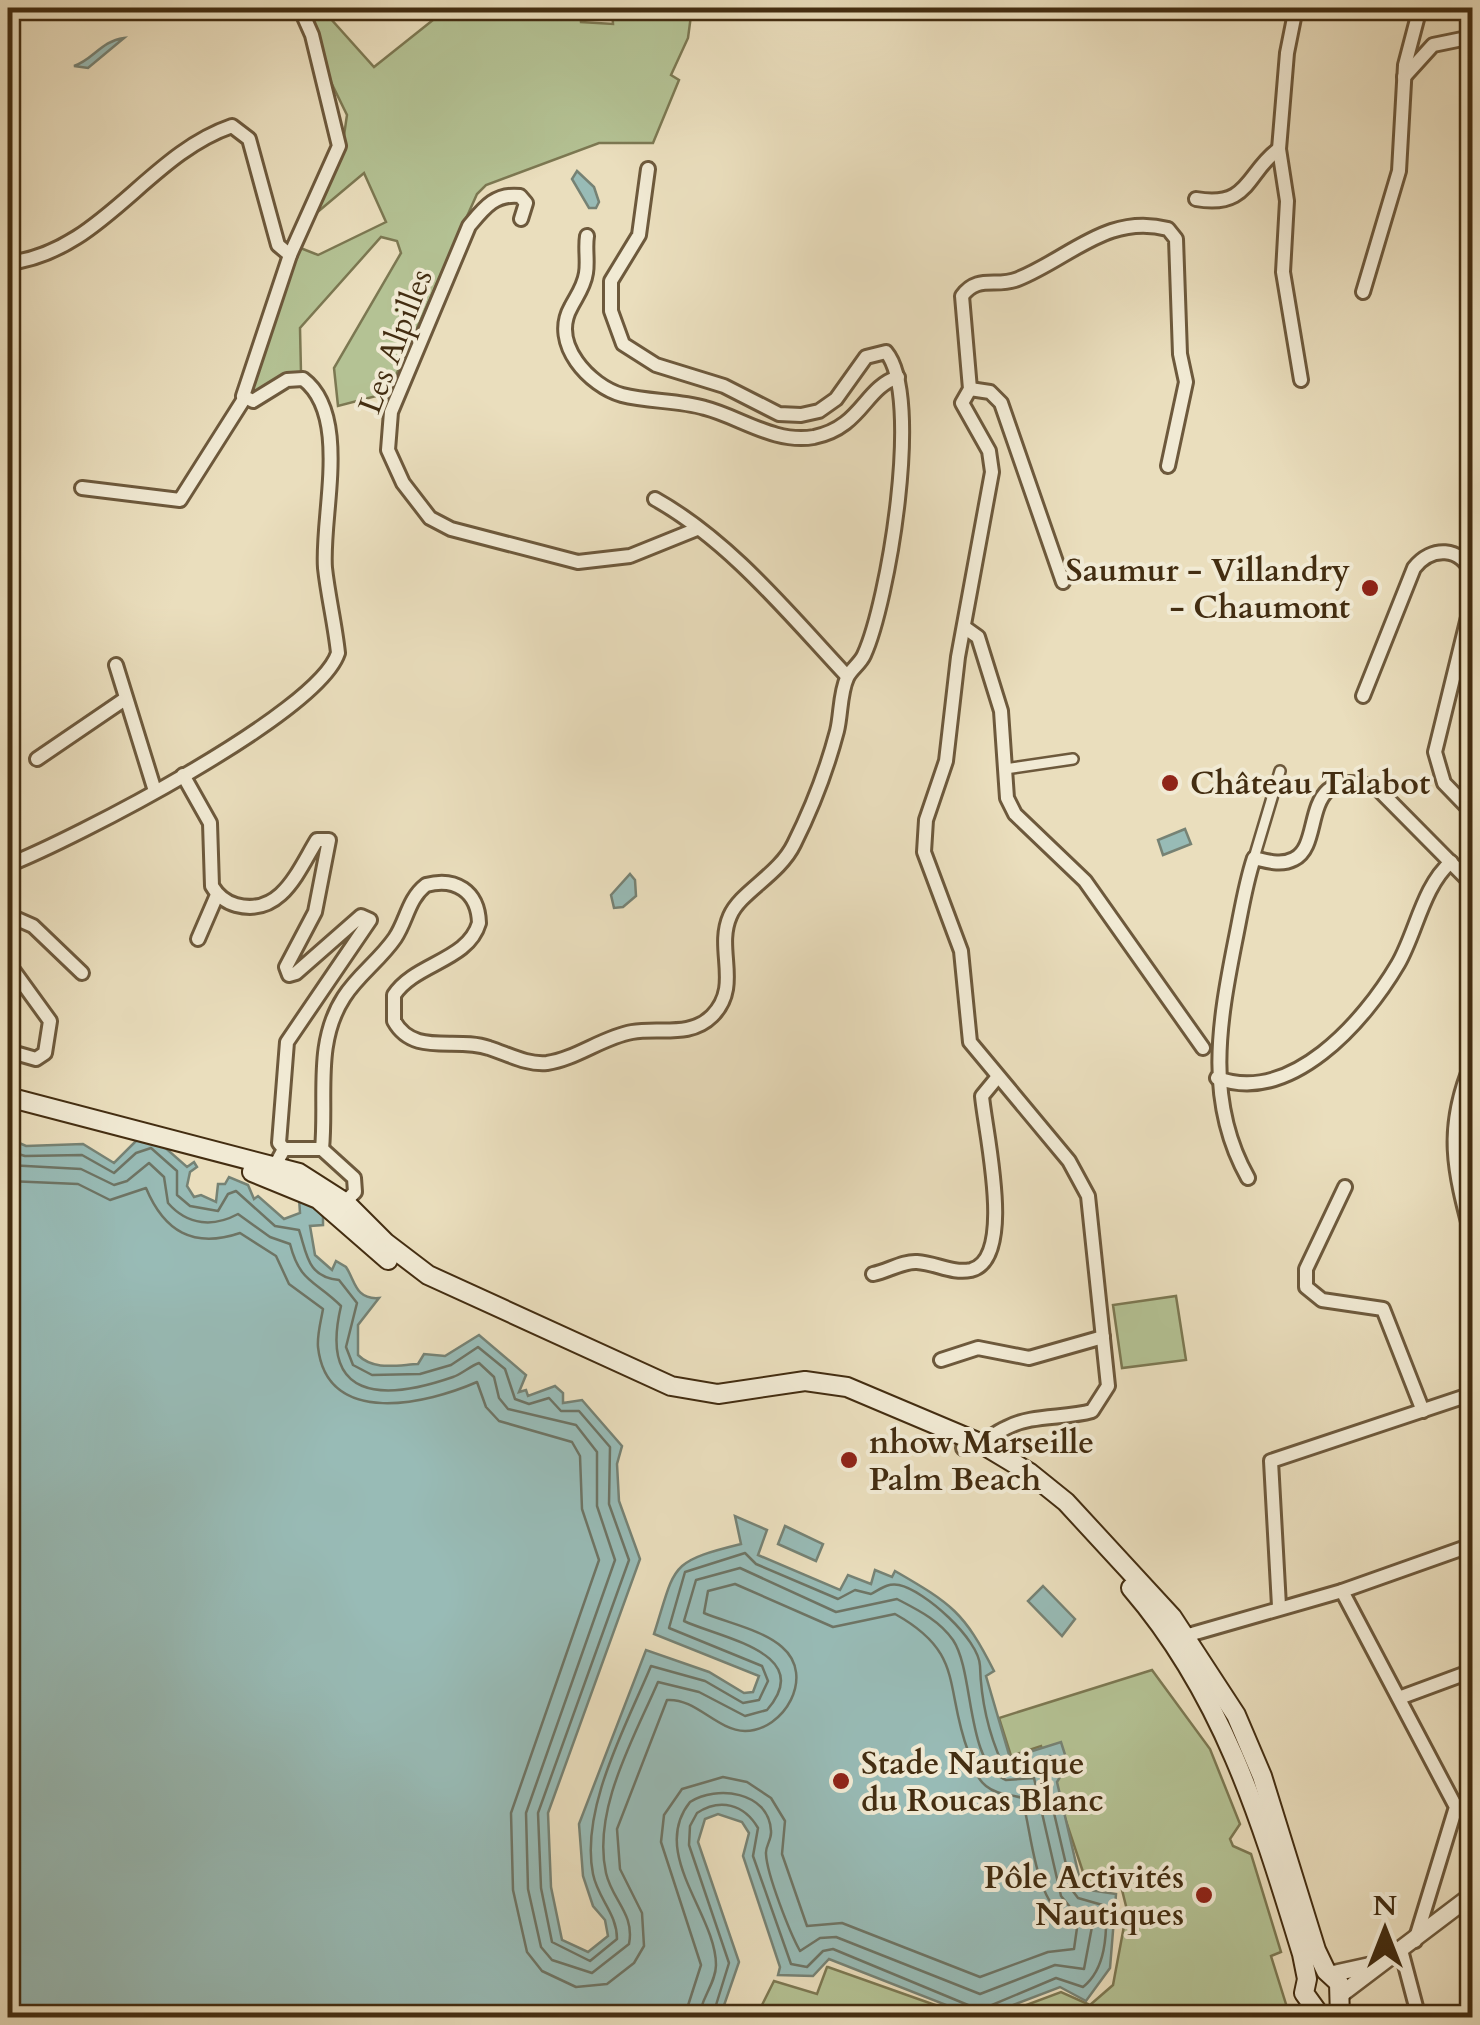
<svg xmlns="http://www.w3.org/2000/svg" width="1480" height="2025" font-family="Cardo,serif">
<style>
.green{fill:#b4c294;stroke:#7c7852;stroke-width:2.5}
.water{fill:#98bbb6;stroke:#768274;stroke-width:2.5}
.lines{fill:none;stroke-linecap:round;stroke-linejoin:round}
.shore{stroke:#6e7464;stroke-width:2.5}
.pedestrian-casing{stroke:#6d593c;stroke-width:14}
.minor-casing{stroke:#6d593c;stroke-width:18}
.tertiary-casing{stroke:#6d593c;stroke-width:20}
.secondary-casing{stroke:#432d11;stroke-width:22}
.pedestrian{stroke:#f1ead4;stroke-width:9}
.minor{stroke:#f1ead4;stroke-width:12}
.tertiary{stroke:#f1ead4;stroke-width:15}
.secondary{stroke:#f1ead4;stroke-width:18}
.poi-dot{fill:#8f2418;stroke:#f1ead4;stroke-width:4}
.labels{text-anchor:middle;stroke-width:8;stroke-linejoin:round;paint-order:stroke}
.street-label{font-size:32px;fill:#432d11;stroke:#f1ead4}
.poi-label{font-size:32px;font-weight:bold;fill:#432d11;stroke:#f1ead4;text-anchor:start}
</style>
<rect width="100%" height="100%" fill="#eadebd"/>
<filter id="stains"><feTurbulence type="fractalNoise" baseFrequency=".002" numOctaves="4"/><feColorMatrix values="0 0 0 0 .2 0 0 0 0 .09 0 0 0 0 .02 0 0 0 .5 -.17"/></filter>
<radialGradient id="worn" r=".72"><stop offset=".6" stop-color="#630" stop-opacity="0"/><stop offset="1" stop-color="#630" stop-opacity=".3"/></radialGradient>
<g class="green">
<path d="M308,8H321L374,67L448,8H580L581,22L613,24L612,8H692L688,38L671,75L679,80L653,143H599L486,185L477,194L388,393L338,406L334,368L401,253L397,241L381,237L300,328L301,372L287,373L254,392L250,388L298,247L318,255L386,222L364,173L314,215L341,156L347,115L326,72L318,32Z"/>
<path d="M1176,1296L1186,1360L1122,1368L1113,1305Z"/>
<path d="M1152,1670L1210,1749L1240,1824L1230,1839L1233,1846L1251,1854L1281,1952L1271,1956L1290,2017L992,2018L1061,1992L1090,2005L1113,1985L1127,1910L1121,1886L1087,1884L1041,1746L1011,1756L999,1718Z"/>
<path d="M827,1967H828L969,2017H756L774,1981L817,1994Z"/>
</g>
<g class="water">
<path d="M124,38L88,68L74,66C93,60 101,41 124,38Z"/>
<path d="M577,171L594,187L599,202L596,208H589L572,179Z"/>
<path d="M1185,829L1191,844L1163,855L1158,840Z"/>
<path d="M630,874L635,880L636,896L623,907L614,908L611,895Z"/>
<path d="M141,1136L161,1144L187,1167L194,1162L197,1167L190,1172L187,1186L194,1197L201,1195L216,1202L218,1184H225L229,1177L248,1185L254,1199L258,1196L284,1219L300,1213L299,1198L331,1211L323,1216V1225L310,1226L315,1255L332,1270L336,1261L346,1267C355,1280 355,1300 379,1298L358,1325V1355C374,1371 397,1365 418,1364L424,1354L445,1356L479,1335L526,1375L519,1392L526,1390L528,1396L555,1386L563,1393V1403L582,1400L622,1446L617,1464L619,1501L640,1559L548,1813L551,1887L562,1940L588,1952L608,1936L605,1920L593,1906L583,1876L579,1824L646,1650L709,1672L744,1693L753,1692L759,1676L654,1634C676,1565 668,1562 741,1544L735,1516L767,1530L758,1555L840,1590L848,1575L871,1584L875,1570L892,1577L895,1571C952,1604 964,1612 994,1671L986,1676L1010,1758L1061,1742L1068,1764L1057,1782L1082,1889L1116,1894L1110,1968L1086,2001L1060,1987L979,2018L829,1959L813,1976L778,1975L780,1967L743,1856L749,1833L742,1822L718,1814L705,1819L698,1842L739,1962L720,2017H8V1138L26,1146L83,1144L114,1163Z"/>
<path d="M785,1526L823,1544L816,1561L778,1544Z"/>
<path d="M1043,1586L1075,1619L1062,1636L1028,1601Z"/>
</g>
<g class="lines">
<g class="shore">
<path d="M8,1151L25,1156L82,1155L114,1173L136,1153L151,1148L177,1171V1195L190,1206L218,1211L228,1194L236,1191L275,1226L299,1230C307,1254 307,1277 339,1280L357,1303L346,1347L353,1365L372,1375L420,1374L451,1365L478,1347L505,1369L515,1399L529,1404L549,1398L561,1411H579L610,1447L609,1504L629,1560L538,1813L541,1888L552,1942L590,1961L617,1939C617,1913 598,1899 593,1874C580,1809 626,1726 651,1666L705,1681L743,1703L759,1700L768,1681L762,1666L669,1628L685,1572L745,1553L756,1564L838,1599L855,1590L871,1594C881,1589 886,1583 899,1585C924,1590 979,1639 980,1666C981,1698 988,1732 1002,1763L1013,1768L1050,1756L1056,1760L1047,1783L1072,1890L1078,1898L1106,1906C1107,1934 1106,1969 1083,1987L1056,1978L980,2010L833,1949L823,1951L807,1967L791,1964L753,1856L758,1828C744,1804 720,1798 697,1813L690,1826L689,1845L729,1963L712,2018"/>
<path d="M8,1165L81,1169L114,1185L127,1181L149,1163L164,1177L168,1203C188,1226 214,1227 238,1214L270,1237L290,1244C300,1283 315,1280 341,1306C319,1399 381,1402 453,1377C462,1374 470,1366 479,1363L494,1377L499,1398L508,1409L576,1425L597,1452V1506L615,1560L526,1813L528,1889L541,1947L552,1960L592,1973L629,1944C635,1914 612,1900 606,1873C592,1810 634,1738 658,1682L699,1692L745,1716L767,1710C817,1653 720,1638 684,1621L696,1580L740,1568L836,1612L897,1599C918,1610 939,1620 953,1640C975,1673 965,1763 1006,1780L1034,1778L1061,1896L1070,1907L1094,1916L1084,1969L1055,1965L980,1994L836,1937L820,1938L800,1951C790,1933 767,1875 766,1854C765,1846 772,1840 771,1831C769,1791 716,1785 690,1802C649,1853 716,1914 716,1965C716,1983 700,2000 699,2018"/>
<path d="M8,1181L78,1184L110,1200L146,1188C164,1231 193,1249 240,1233L276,1256L289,1284L323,1309C321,1321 317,1334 318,1347C327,1429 429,1403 477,1382L486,1407L499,1421L572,1442L580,1456L582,1509L599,1560L511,1813L513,1890L527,1952L542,1971L576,1987L607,1984L634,1963L644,1946L642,1913L620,1869L617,1829L667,1700C696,1698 716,1730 745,1731C784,1731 816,1676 782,1647C763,1630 728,1623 704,1613L708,1591L735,1584L833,1627L895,1614C965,1653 944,1686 968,1751C972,1764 975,1777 986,1786C997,1795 1010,1794 1022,1798C1034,1842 1033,1905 1077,1928L1074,1949L1048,1952L980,1977L842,1923L807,1926L782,1854L785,1821L771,1798L747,1782L723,1777L682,1789L664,1815L661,1842L701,1965L684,2018"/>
</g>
<defs>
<g id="pedestrian">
<path d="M1005,769L1073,759"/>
<path d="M1254,858L1280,771"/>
</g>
<g id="minor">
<path d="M1296,8L1287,53L1279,149L1287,201L1283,272L1301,380"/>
<path d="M1404,77L1433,45L1472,37"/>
<path d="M1196,199C1250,209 1247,171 1279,149"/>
<path d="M521,219L526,203L520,196C495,193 484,208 469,226L391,412L388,450L403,483L430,518L451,529L578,562L630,556L697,529"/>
<path d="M587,236C585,248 588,261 586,273C584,287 576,297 571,307C550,344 590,386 622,395C649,402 678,400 705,408C740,417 775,444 814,437C862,427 864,388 898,377"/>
<path d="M8,263C102,252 147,155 232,126L249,139L278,245L290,255"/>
<path d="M1363,292L1399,171L1405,65L1420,8"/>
<path d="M970,389L990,392L1001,403L1063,582"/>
<path d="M82,488L180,500L244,399"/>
<path d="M655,499C730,541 789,614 847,676"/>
<path d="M1472,601L1435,752L1444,783L1472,812"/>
<path d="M964,627L978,637L1001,711L1007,798L1015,814L1085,881L1203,1048"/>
<path d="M116,665L155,791"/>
<path d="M1363,696L1414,568C1431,546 1461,546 1472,574"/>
<path d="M37,759L125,699"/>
<path d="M183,775L210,823L212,886C218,896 225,902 236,905C281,917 298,871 317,840H329L315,912L286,967L289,975L296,973L361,916L370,920L287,1042L279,1143L284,1149"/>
<path d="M8,865C72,840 318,714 338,653C335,624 328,596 325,568C321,516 351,415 303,379L287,380L253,401L243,396L290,255L339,146L312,35L300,8"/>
<path d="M8,915L33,926L82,973"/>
<path d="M198,939L217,895"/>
<path d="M8,963L50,1021L45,1053L36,1059L8,1051"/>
<path d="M1472,1063C1444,1129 1454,1170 1472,1237"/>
<path d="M1217,1078C1291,1105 1364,1022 1398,964C1416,933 1423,886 1451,862"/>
<path d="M322,1149C327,1097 314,1043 344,997C358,975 380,960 395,938C407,920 408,899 426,885C455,877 478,891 479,923C468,961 415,963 394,995V1021C414,1057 456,1036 489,1048C508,1054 527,1065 547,1063C576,1059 603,1037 632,1032C659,1027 690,1038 712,1016C742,986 715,950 730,916C740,892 779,875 794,844C812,808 827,769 837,731C841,715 840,693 847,678C850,670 860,664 864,655C888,603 923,396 886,352L866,357L836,399L819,411L801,415L779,414L724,386L656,365L623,344L611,311V281L639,235L648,169"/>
<path d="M271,1173L284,1149H322L354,1178L355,1192L340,1207"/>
<path d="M1248,1178C1205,1102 1219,1023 1235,942C1241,913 1245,885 1254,858C1267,861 1281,866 1294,859C1326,844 1296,762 1377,788L1472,884"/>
<path d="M1345,1187L1306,1269V1287L1322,1300L1383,1309L1423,1411"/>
<path d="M873,1274C888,1271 903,1261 917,1262C936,1263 952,1274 971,1270C1016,1259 985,1132 982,1096L996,1079"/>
<path d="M941,1360L978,1348L1029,1358L1103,1337"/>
<path d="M963,1448C982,1447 990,1435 1006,1428C1032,1414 1064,1419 1092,1411L1108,1386L1088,1196L1069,1161L970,1042L961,951L924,852L926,820L946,761L958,657L992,472L989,451L962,403L970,389L962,296C978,274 996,288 1018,279C1070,258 1108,213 1168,229L1176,239L1180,354L1186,382L1168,466"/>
<path d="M1342,1591L1456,1807L1415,1941"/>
<path d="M1279,1606L1271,1461L1472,1394"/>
<path d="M1178,1638L1342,1591L1472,1545"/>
<path d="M1399,1698L1472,1671"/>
<path d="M1456,1807L1472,1801"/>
<path d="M1401,1950L1419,2018"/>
</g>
<g id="tertiary">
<path d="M1331,1974L1372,1965"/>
<path d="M1340,1995L1472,1895"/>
</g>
<g id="secondary">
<path d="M8,1097L299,1173L346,1203L386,1243L428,1275L671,1386L718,1394L805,1381L847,1387L982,1444L1030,1473L1066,1502L1172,1617L1236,1715L1262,1776L1316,1950L1326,1971L1339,1983L1340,2018"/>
<path d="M252,1172L318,1199L388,1260"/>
<path d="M1131,1588C1224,1696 1261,1821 1302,1954L1307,1979L1304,1993L1322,2018"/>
</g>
</defs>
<use href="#pedestrian" class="pedestrian-casing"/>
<use href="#minor" class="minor-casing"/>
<use href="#tertiary" class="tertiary-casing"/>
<use href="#secondary" class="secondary-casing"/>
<use href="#pedestrian" class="pedestrian"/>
<use href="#minor" class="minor"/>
<use href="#tertiary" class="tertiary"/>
<use href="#secondary" class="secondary"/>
</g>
<g class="poi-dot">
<circle cx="1370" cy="588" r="10"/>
<circle cx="1170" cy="783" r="10"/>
<circle cx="849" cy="1460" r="10"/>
<circle cx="841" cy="1781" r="10"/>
<circle cx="1204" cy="1895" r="10"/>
</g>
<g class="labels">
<g class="street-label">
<text transform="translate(395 341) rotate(-69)" y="11">Les Alpilles</text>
</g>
<g class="poi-label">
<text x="1350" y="581" text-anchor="end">Saumur - Villandry<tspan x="1350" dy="37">- Chaumont</tspan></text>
<text x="1190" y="794">Château Talabot</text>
<text x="869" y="1453">nhow Marseille<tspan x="869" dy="37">Palm Beach</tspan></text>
<text x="861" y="1774">Stade Nautique<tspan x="861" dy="37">du Roucas Blanc</tspan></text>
<text x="1184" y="1888" text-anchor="end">Pôle Activités<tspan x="1184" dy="37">Nautiques</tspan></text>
</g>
</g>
<rect width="1480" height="2025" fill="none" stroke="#eadebd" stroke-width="40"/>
<rect x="10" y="10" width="1460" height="2005" fill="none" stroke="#432d11" stroke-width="5"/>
<rect x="20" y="20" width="1440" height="1985" fill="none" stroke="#432d11" stroke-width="2.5"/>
<g transform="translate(1385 1930)" stroke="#f1ead4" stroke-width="8" paint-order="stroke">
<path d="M0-8L18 38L0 25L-18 38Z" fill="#432d11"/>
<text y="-15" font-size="28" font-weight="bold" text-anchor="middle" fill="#432d11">N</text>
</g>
<rect width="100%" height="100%" filter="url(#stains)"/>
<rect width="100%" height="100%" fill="url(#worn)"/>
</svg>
